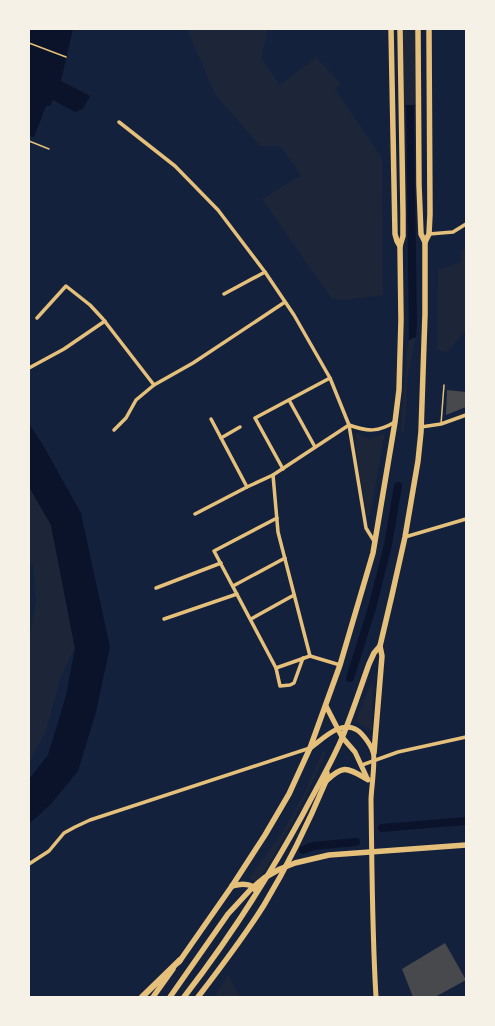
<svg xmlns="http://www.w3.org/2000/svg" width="495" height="1026" font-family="Literata,serif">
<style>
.green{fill:#1d2539}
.water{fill:#0b132b}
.pier{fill:#14213d}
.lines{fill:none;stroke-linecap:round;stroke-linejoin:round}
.canal{stroke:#0b132b;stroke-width:8}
.building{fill:#48494c}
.path{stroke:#e5c07b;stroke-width:1.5}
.service{stroke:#e5c07b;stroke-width:1.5}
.minor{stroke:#e5c07b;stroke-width:3.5}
.secondary{stroke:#e5c07b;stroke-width:5}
.primary{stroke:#e5c07b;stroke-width:5.5}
.motorway{stroke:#e5c07b;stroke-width:6}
</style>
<rect width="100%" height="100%" fill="#14213d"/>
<g class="green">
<path d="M187,29H268L261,58L280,85L316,57L341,84L335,89L382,158L383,295L344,300L332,299L262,199L301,175L280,146H260L215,94Z"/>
<path d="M399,29H417L416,105L400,106Z"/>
<path d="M466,248V330L447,352L441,351L437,348L438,270L460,262L462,250Z"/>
<path d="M416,337L407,378L406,411L404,432H402L401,429L407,350L409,340Z"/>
<path d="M357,433L369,439L385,433L370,515L369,516L367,515C364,496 353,450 357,433Z"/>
<path d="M29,487L51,525L75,647L60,679L46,731L29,763V641L36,601L33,565L29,560Z"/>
<path d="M373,681L372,727V731L356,722L369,687Z"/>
<path d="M323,751L326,752C307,797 284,838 259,880L257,882L249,878L282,833L305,792Z"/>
<path d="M228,975L240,997H214Z"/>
</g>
<g class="water">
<path d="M29,29H73L61,81L90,96L83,109L75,112L53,100L50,106H46L34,137L29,136Z"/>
<path d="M406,105H414L417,323L416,337L409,340Z"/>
<path d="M29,423L44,447L81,513L110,647L96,712L78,771L51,804L29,824V779L48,755L65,699L75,649L51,525L29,487Z"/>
</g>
<g class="pier">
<path d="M406,103L407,185H405L404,105Z"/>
<path d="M414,103L416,105L417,185H415Z"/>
</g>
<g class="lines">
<g class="canal">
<path d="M350,678L372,608L388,545L398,486"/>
<path d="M382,828L466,821"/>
<path d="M303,850L313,846L356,842"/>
</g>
</g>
<g class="building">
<path d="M447,390L466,392V407L446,415Z"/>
<path d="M445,943L466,980L435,997H413L402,969Z"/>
</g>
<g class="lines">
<g class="path">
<path d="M29,43L66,57"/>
<path d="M29,141L49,149"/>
</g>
<path class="service" d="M441,424L444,385"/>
<g class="minor">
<path d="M119,122L175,166L218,210L265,272L294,315L330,378L349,425L366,528L374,541"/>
<path d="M429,234L453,232L466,224"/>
<path d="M224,294L265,272"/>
<path d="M37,318L66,286L90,305L103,319L154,385L193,363L285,302"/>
<path d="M29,368L64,349L105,321"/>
<path d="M289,400L315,447"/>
<path d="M211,419L247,487"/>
<path d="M349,425C368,432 378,432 395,422"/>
<path d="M421,427L441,424L466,415"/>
<path d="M114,430L126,418L136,400L154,385"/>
<path d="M221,438L240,427"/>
<path d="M283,469L255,418L330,378"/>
<path d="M273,475L278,532L310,656"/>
<path d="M195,514L247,487L273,475L349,425"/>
<path d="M277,518L214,551L276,668L280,686L290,685L294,683L303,658"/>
<path d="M405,537L466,519"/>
<path d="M233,586L285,558"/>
<path d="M156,588L221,563"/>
<path d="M164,619L237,594"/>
<path d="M251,619L294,595"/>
<path d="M310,656L340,665"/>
<path d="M276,668L310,656"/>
<path d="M362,765L398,752L466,737"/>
<path d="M29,864L49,851L64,833L75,827L90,820L310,748"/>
</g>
<g class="secondary">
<path d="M326,706L342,737L355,752L368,780"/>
<path d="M310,748C322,740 341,719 357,730C363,734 371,745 373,752C376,759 371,790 371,800C372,866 372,931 376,997"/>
</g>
<g class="primary">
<path d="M391,29L395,234L397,241L400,246"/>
<path d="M425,242L429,234L430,214L429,29"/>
<path d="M374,753L382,656L380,646"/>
<path d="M326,781C344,764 347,768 367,779"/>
<path d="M232,886C240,884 246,883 254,887L255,890"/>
<path d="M179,962L232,886L265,835L289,794L310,748L340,665L373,553L395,422L399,390L401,320L400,246L403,236V213L400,29"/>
<path d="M153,997L173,969"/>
<path d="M170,997L228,914L251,889L264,878L280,869L295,863L329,855L466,845"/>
<path d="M184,997C229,939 268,878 303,814C316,789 331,764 342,738C352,714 360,689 369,664L374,653L380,646L392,595L405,537L418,461L421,432L425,314V242L421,234L419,185L418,29"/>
<path d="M198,997C221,967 244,937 264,905C288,865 308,824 326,781L327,773"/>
</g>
<path class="motorway" d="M142,997L180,960"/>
</g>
<rect width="495" height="1026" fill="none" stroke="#f6f1e7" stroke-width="60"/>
</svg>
